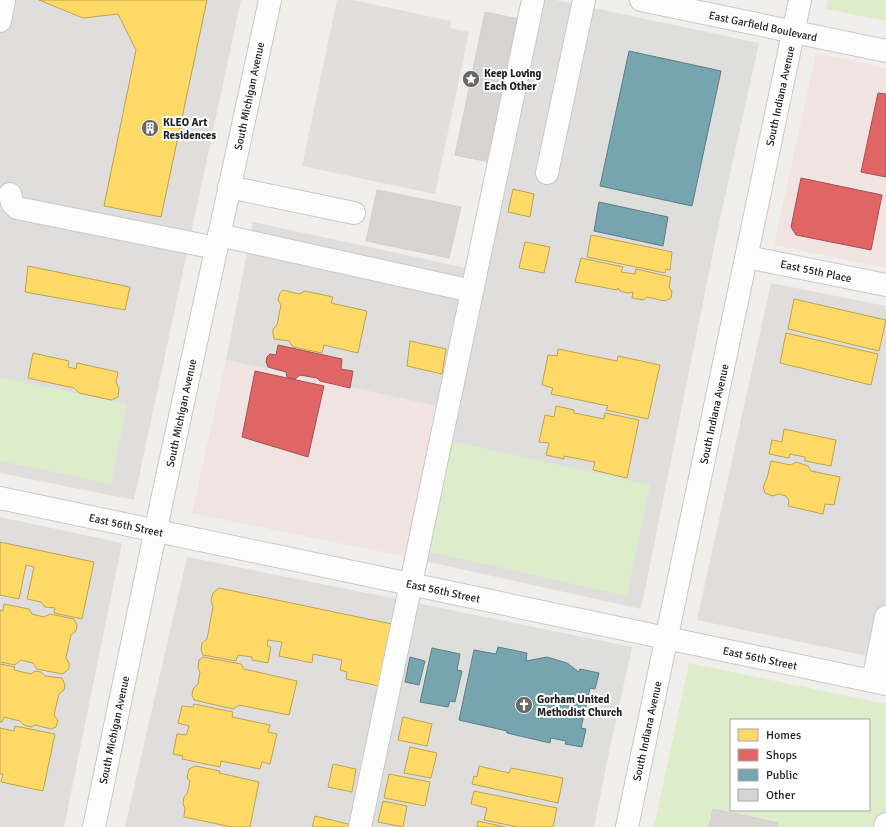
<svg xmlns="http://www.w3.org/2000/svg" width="886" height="827" font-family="Signika,sans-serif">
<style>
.residential{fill:#dfdedc}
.commercial{fill:#f1e3e1}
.religious{fill:#dededc}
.grass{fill:#ddeccb;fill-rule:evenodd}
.parking{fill:#e0dfde}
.homes{fill:#ffd966;stroke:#bda252}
.shops{fill:#e06666;stroke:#a75252}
.public{fill:#76a5af;stroke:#5d7e85}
.building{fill:#d7d4d2;stroke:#d3d0cc}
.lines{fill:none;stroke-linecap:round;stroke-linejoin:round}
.minor-casing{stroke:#c9c8c7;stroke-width:24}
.minor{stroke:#fdfcfc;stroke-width:22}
.labels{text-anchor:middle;stroke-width:4;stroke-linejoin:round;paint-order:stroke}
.street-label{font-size:11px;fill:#222;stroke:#fff}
.poi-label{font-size:11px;font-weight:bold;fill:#222;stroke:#fff;text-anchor:start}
</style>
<rect width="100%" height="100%" fill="#f0eeeb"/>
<g class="residential">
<path d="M0,0H241L134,500L0,473Z"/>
<path d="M495,181L718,228L641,609L416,559L447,409L226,360L253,222L476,270Z"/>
<path d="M771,283L886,306V660L697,620Z"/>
<path d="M0,517L122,543L64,827H0Z"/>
<path d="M187,557L407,601L385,710L608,757L594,827H125Z"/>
</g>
<g class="commercial">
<path d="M816,53L886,68V268L774,245Z"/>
<path d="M226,360L447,408L416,559L192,513Z"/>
</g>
<g class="religious">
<path d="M533,0H556L759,43L718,228L495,181Z"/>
<path d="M407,601L632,647L608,757L384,710Z"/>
</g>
<g class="grass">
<path d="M828,0H886V21L826,9Z"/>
<path d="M0,377L127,404L111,484L0,461Z"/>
<path d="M452,441L650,485L627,596L430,552Z"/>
<path d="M689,663L886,704V827H654ZM731,720H869V810H731Z"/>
</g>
<g class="parking">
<path d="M337,0H353L451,21L450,28L469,32L435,194L302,166Z"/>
<path d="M543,36L611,50L580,199L512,185Z"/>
</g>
<g class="homes">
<path d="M39,0H207L161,217L104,206L136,50L118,14L83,18Z"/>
<path d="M513,189L534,194L530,217L508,212Z"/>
<path d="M591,235L672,252L670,270L666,269L665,273L587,257Z"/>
<path d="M525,242L550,247L544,273L519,268Z"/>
<path d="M581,258L623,267L621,272L635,274L636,269L671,277L669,287L672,292L671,298L665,301L647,297L643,300L632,298L633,292L627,293L620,291L618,288L617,290L575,282Z"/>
<path d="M28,266L130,287L125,310L25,292Z"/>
<path d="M283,290L299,294L305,291L333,297L331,303L367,311L358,353L324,345L322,353L293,347L289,341L274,339L273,334V329L277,325L281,305L278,300L280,293Z"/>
<path d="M794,299L886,320L879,351L788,329Z"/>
<path d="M786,333L878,354L871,385L780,363Z"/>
<path d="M410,341L446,349L442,374L407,366Z"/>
<path d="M558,349L617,361L618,356L660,365L648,419L606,410L608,406L551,394L553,388L542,385L548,355L557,356Z"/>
<path d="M33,353L69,361L68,367L76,369L77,363L118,372L116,382L119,389L118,397L111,400L79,393L74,388L28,378Z"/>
<path d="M556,406L574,410V413L604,419L605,413L639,420L627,478L593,470L595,462L564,456V459L546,455L549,443L539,442L545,415L554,417Z"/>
<path d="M784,429L836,440L831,466L805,461V457L790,454L789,458L769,454L772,440L782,442Z"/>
<path d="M771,461L791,465L796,462L808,466L811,471L840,477L834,505L825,504L823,514L788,506L789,501L786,496L779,494L773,496L765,493L763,487L767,478Z"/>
<path d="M0,542L94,562L82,619L54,613L55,608L45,607L41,602L27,599L34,567L26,565L19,599L0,595Z"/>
<path d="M219,588L392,624L379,686L346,679L347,672L340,670L342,660L313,654L312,663L279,656L282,642L268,640L267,646L271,647L268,663L252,660V657L238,655L236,661L203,655L201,650L202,643L207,639L213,607L211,600L213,593Z"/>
<path d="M4,604L29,609L32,614L44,617L50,614L74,619L77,625L76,631L71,635L66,658L69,663V669L62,674L37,669L33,663L21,660L15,665L0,662V610L3,611Z"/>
<path d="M203,657L241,664L244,669L297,681L289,715L239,705L233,709L194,700L192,695L193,689L198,684L200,672L198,668L199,660Z"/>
<path d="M0,664L15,667L14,670L31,674L35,671L41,672L45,676L62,678L65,685L64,690L59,694L54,715L58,720L56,727L51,729L35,725L31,727L24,725L20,721L4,717L2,722H0Z"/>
<path d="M194,704L233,712L232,717L270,725L268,732L277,734L270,764L262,762L260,769L221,761L220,767L182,759L183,756L173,754L177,734L186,735L189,726L178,723L182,706L193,707Z"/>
<path d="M403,717L432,724L427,746L398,740Z"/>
<path d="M15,726L55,734L43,791L1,782L3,774H0V728L14,731Z"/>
<path d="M410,747L437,753L431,778L404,773Z"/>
<path d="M333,764L356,769L352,792L328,787Z"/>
<path d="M195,766L220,771L219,773L259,782L250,827H232L184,817L185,808L183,804L184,797L187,794L190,781L187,778L189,769Z"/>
<path d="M479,766L509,773L511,768L563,778L558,803L472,784L474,776L477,777Z"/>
<path d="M389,774L430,782L425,806L384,798Z"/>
<path d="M474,791L557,808L553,827H518L484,820L487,808L471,804Z"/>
<path d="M383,801L407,806L403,827L378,822Z"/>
<path d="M315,816L352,825L351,827H312Z"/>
<path d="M478,821L505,827H477Z"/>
</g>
<g class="shops">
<path d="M878,93L886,94V177L861,172Z"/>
<path d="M801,178L882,195L871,250L796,235L791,227Z"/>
<path d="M278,345L342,359L341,369L353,371L350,388L320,381L317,378L300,375L295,379L287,377L286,372L268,367L266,362L267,357L270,354L276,355Z"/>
<path d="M255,371L324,386L308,457L242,437Z"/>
</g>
<g class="public">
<path d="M629,51L721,71L692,206L600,186Z"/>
<path d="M599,202L668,217L663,246L594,231Z"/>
<path d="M498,647L527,653L526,661L547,657L567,663L579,672L580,669L599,673L595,689L590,688L581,728L586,729L582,747L565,744L566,741L551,738L550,743L507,733V731L459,720L474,650L496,654Z"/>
<path d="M432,648L460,654L457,670L462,671L455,702L450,701L448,707L420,702Z"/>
<path d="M410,657L425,661L419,685L405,682Z"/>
</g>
<g class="building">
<path d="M485,12L519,19L489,162L455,155Z"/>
<path d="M377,190L461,207L449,258L366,241Z"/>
<path d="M713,809L778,823L777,827H709Z"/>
</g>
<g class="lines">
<defs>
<g id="minor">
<path d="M641,0L886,51"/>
<path d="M0,21L4,0"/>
<path d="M547,173L584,0"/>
<path d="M229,187L354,213"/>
<path d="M10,194L12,203L17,208L216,248"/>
<path d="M219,235L472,291"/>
<path d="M747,257L886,285"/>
<path d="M0,498L886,684"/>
<path d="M873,681L886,617"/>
<path d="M94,827L162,500L270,0"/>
<path d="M360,827L533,0"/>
<path d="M627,827L800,0"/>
<path d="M885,827L886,824"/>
</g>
</defs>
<use href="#minor" class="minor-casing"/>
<use href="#minor" class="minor"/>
</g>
<defs>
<symbol id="sight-disc" viewBox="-11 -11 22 22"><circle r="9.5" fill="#6a6968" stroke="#fff"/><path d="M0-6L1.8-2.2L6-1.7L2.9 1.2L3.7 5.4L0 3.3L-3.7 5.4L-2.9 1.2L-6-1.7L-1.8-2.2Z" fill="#fff"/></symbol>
<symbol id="building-disc" viewBox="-11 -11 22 22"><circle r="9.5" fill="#6a6968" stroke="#fff"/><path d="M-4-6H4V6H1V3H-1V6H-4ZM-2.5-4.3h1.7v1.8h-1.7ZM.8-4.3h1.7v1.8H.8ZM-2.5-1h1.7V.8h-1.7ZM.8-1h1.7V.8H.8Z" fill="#fff"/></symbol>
<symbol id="church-disc" viewBox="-11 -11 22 22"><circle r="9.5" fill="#6a6968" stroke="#fff"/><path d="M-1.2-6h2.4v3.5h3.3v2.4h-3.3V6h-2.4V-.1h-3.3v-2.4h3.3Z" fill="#fff"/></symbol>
</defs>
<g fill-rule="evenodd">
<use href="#sight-disc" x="461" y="69" width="20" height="20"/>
<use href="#building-disc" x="140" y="118" width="20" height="20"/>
<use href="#church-disc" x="514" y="695" width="20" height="20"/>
</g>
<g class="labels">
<g class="street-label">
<text transform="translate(763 26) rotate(12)" y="4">East Garfield Boulevard</text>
<text transform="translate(249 96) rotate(-78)" y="4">South Michigan Avenue</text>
<text transform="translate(780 96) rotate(-78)" y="4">South Indiana Avenue</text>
<text transform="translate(816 271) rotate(12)" y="4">East 55th Place</text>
<text transform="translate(181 413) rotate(-78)" y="4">South Michigan Avenue</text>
<text transform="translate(714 414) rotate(-78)" y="4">South Indiana Avenue</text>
<text transform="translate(126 525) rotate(12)" y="4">East 56th Street</text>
<text transform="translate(443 591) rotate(12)" y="4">East 56th Street</text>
<text transform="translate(760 658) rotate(12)" y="4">East 56th Street</text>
<text transform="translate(114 730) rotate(-78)" y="4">South Michigan Avenue</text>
<text transform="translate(647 731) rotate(-78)" y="4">South Indiana Avenue</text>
</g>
<g class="poi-label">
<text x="484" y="77">Keep Loving<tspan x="484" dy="13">Each Other</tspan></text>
<text x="163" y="126">KLEO Art<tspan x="163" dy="13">Residences</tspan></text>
<text x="537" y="703">Gorham United<tspan x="537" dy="13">Methodist Church</tspan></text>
</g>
</g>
<rect x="730" y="719" width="140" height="92" fill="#ffffff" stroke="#a7a7a7"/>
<rect x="738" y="729" width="20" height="12" fill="#ffd966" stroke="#a7a7a7"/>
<text x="766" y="739" font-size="12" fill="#222222">Homes</text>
<rect x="738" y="749" width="20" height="12" fill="#e06666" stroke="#a7a7a7"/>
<text x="766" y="759" font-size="12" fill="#222222">Shops</text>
<rect x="738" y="769" width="20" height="12" fill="#76a5af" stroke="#a7a7a7"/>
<text x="766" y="779" font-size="12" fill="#222222">Public</text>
<rect x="738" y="789" width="20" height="12" fill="#d7d4d2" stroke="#a7a7a7"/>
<text x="766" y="799" font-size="12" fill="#222222">Other</text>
</svg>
